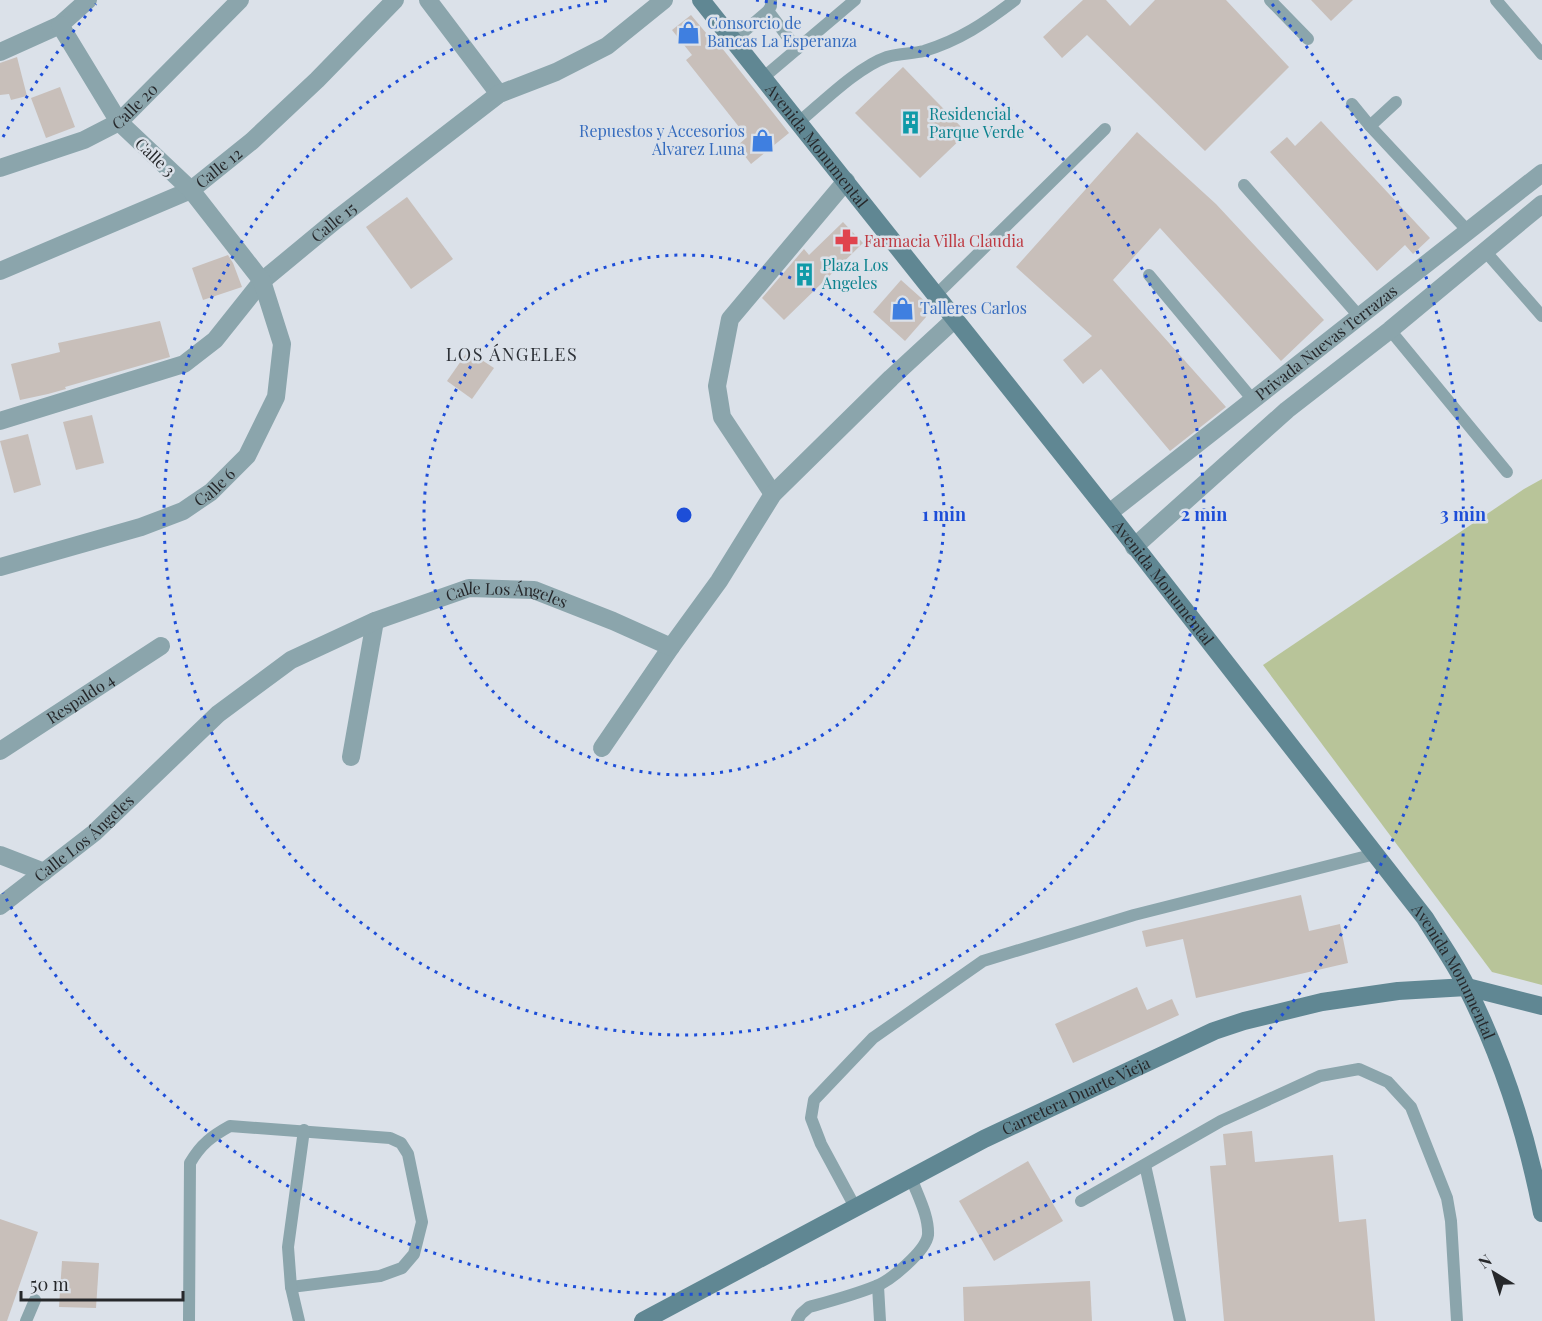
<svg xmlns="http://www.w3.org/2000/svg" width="1542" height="1321" font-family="'Playfair Display',serif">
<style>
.green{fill:#b8c499}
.building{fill:#c8bfba}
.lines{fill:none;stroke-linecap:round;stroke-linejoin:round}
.lane{stroke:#8ba5ac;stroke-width:12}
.street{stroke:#8ba5ac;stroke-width:18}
.secondary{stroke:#608793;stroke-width:18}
.ring{fill:none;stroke:#1d4ed8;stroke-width:3;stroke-dasharray:3 6}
.labels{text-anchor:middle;stroke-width:5;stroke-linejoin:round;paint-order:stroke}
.shop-label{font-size:16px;fill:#366cbe;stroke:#dbe1e9;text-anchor:start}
.street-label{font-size:16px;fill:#26282b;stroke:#dbe1e9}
.culture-label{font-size:16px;fill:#0d838f;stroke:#dbe1e9;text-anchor:start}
.health-label{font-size:16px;fill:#be3a42;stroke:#dbe1e9;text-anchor:start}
.neighbourhood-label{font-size:18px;letter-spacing:1.5px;fill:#2d3137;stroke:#dbe1e9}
.centre{fill:#1d4ed8;stroke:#dbe1e9;stroke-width:3}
.ring-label{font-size:18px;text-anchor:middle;font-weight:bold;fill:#1d4ed8;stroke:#dbe1e9;stroke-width:5;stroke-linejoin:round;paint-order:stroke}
</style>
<rect width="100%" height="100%" fill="#dbe1e9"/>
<path class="green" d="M1542,479V985L1492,972L1263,665L1524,489Z"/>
<g class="building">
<path d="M1083,0H1106L1130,26L1155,0H1226L1289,67L1205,151L1087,35L1062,58L1043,37Z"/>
<path d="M1311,0H1353L1331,21Z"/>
<path d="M691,15L712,40L714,38L789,133L751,164L737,146L747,137L686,60L692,55L672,30Z"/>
<path d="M17,57L27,96L11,100L9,94L0,95V63Z"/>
<path d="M903,67L967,133L920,178L855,113Z"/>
<path d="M60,87L75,127L46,138L31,98Z"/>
<path d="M1321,121L1430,238L1413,254L1405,245L1377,271L1270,152L1287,137L1295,146Z"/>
<path d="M1137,132L1216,204L1324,320L1281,361L1160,228L1113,280L1226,407L1170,451L1101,369L1083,384L1063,360L1092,336L1016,267Z"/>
<path d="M407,197L453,259L411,289L366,227Z"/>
<path d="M843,222L863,243L784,320L762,298L804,249L809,255Z"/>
<path d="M228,255L233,263L242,287L203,300L192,268Z"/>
<path d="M901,280L929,305L926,317L905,341L873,312Z"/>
<path d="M160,321L170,357L65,387L66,389L48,394L20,400L11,364L60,352L58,343Z"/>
<path d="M468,351L494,368L472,399L447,381Z"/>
<path d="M92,415L104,463L76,470L63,422Z"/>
<path d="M28,434L41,485L14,493L0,441Z"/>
<path d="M1301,895L1309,931L1340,924L1348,963L1196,998L1183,939L1146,947L1142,931Z"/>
<path d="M1137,987L1147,1010L1172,999L1179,1015L1073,1063L1055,1024Z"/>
<path d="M1252,1131L1255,1162L1333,1155L1339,1222L1366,1219L1375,1321H1224L1210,1166L1226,1165L1223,1134Z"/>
<path d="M1028,1161L1063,1221L994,1261L959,1201Z"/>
<path d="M0,1219L38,1232L7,1321H0Z"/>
<path d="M62,1261L99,1263L96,1308L59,1307Z"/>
<path d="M1090,1281L1092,1321H964L963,1287Z"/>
</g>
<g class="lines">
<g class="lane">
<path d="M1270,0L1308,39"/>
<path d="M1496,0L1542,54"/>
<path d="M768,11L797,49"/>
<path d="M734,40L768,11L771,6V0"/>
<path d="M764,77L855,0"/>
<path d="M1352,104L1370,126L1467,230"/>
<path d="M799,122C823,102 858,67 887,57C899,53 912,54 924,51C960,40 985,23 1015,0"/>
<path d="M1370,126L1396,102"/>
<path d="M1244,185L1359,316"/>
<path d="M1485,251L1542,316"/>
<path d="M1149,275L1253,400"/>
<path d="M936,295L1105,129"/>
<path d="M1390,330L1507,472"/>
<path d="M1145,1165L1180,1321"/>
<path d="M1081,1201L1221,1121L1320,1076L1359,1069L1388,1082L1411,1107L1447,1198L1451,1221L1457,1321"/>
<path d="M855,1207L821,1144L811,1118L814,1100L873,1038L983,961L1134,915L1375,854"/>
<path d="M878,1286L880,1321"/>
<path d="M26,1321L35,1300"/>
<path d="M189,1321L190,1163C201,1144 212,1136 230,1126L390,1138L401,1143L408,1154L422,1222L414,1254L402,1268L380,1276L291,1287"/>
<path d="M299,1321L291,1287L288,1247L304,1130"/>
<path d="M797,1321L801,1314L809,1307C831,1301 854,1295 876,1286C890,1281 926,1251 928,1235C929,1215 917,1195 911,1177"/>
</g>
<g class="street">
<path d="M428,0L499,94"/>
<path d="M0,52L60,25L88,0"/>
<path id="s1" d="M0,168L84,140L119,122L240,0"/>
<path id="s2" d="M0,271L191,190L252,141L317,80L395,0"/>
<path id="s3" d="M0,421L184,364L215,340L262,281L337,219L499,94L556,72L607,46L664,0"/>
<path d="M773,494L722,417L717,386L730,319L846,181"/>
<path id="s4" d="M1109,513L1542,173"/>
<path d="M1134,547L1287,410L1390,330L1542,204"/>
<path id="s5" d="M0,567L141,527L183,511L211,492L247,456L276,397L282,344L262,281L191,190L119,122L60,25"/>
<path d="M602,748L671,647"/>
<path id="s6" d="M0,751L161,646"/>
<path d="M351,757L375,621"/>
<path d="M0,855L44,872"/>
<path id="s7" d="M0,906L94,833L218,714L291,660L375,621L469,588L534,590L613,621L671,647L719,581L773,494L891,378L955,319"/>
</g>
<g class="secondary">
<path id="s8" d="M701,0L1109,513L1425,918C1439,941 1456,964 1467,988C1503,1060 1527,1135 1542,1213"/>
<path id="s9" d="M643,1321L984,1139L1214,1031L1244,1021L1322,1002L1398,991L1467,987L1542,1006"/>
</g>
</g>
<g class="ring">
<circle cx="684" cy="515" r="260"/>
<path d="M756 0A520 520 0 1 1 612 0"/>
<path d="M3 137A779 779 0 0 1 96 4M1272 4A779 779 0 1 1 3 893"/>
</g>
<defs>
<symbol id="shop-bare" viewBox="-9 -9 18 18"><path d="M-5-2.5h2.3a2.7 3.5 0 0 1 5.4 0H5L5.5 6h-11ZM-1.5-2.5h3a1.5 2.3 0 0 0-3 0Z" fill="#3f7fe0" stroke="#dbe1e9" stroke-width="2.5" paint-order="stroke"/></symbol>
<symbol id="building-bare" viewBox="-9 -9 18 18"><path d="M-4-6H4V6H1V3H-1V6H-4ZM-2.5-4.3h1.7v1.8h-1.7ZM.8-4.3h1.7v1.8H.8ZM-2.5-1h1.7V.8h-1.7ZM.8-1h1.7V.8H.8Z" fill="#0f9aa8" stroke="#dbe1e9" stroke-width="2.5" paint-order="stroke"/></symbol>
<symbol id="pharmacy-bare" viewBox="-9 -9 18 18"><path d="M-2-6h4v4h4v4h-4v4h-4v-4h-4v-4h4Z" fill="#e0444e" stroke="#dbe1e9" stroke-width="2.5" paint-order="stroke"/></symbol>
</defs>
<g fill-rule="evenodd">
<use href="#shop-bare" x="672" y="16" width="33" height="33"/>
<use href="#building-bare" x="894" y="106" width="33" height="33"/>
<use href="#shop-bare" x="746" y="124" width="33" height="33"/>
<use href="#pharmacy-bare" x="830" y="224" width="33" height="33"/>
<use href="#building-bare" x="788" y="258" width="33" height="33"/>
<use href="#shop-bare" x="886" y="292" width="33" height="33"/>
</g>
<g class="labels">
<g class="shop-label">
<text x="707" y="29">Consorcio de<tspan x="707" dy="18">Bancas La Esperanza</tspan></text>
<text x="745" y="137" text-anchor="end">Repuestos y Accesorios<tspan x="745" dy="18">Alvarez Luna</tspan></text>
<text x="920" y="314">Talleres Carlos</text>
</g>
<g class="street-label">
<text dy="6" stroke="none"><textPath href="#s1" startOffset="150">Calle 20</textPath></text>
<text dy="6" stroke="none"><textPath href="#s8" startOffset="186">Avenida Monumental</textPath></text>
<text transform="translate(155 157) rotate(43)" y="6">Calle 3</text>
<text dy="6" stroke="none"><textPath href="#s2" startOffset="243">Calle 12</textPath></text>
<text dy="6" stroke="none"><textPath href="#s3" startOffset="400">Calle 15</textPath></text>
<text dy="6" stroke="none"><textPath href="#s4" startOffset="276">Privada Nuevas Terrazas</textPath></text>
<text dy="6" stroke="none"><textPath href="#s5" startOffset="231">Calle 6</textPath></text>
<text dy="6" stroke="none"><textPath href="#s8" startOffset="744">Avenida Monumental</textPath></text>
<text dy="6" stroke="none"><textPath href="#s7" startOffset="612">Calle Los Ángeles</textPath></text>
<text dy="6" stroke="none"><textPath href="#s6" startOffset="96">Respaldo 4</textPath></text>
<text dy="6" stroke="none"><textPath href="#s7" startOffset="108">Calle Los Ángeles</textPath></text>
<text dy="6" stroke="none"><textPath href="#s8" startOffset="1230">Avenida Monumental</textPath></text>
<text dy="6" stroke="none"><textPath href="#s9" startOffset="488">Carretera Duarte Vieja</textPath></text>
</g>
<g class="culture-label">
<text x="929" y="120">Residencial<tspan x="929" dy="18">Parque Verde</tspan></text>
<text x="822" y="271">Plaza Los<tspan x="822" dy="18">Angeles</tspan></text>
</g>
<g class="health-label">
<text x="864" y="247">Farmacia Villa Claudia</text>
</g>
<g class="neighbourhood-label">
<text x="512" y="361">LOS ÁNGELES</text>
</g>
</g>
<circle cx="684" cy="515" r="9" class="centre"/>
<g class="ring-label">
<text x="944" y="521">1 min</text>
<text x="1204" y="521">2 min</text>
<text x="1463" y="521">3 min</text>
</g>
<g transform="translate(1494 1273) rotate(322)" stroke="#dbe1e9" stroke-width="4.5" paint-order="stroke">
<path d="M0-4.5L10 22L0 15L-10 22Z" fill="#26282b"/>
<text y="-9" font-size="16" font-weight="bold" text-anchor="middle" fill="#26282b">N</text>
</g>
<path d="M21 1291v9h162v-9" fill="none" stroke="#26282b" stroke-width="3"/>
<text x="30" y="1291" font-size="18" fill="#26282b" stroke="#dbe1e9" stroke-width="4.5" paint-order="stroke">50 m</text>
</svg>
